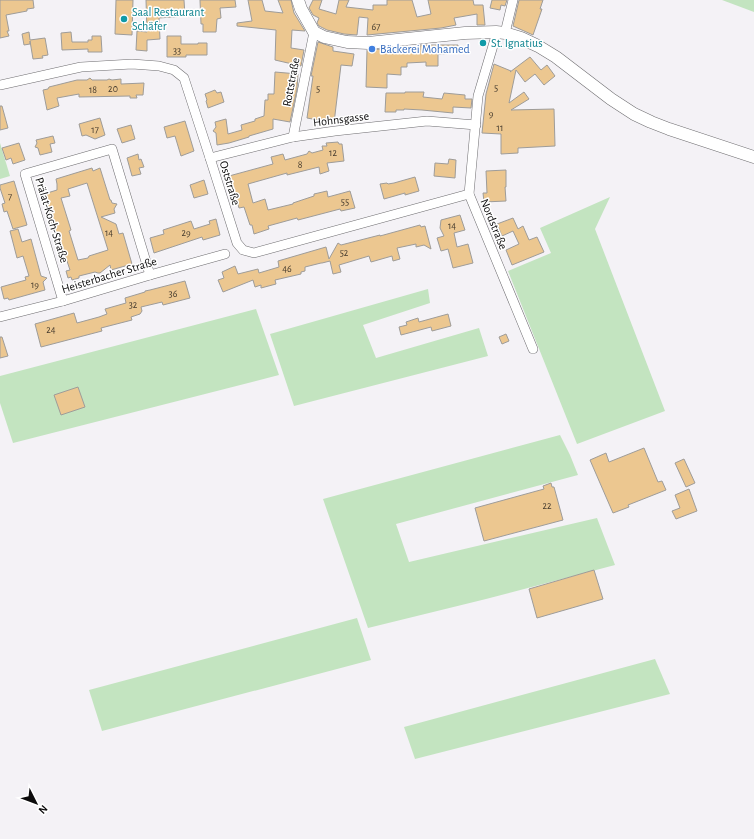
<svg xmlns="http://www.w3.org/2000/svg" width="754" height="839" font-family="'Alegreya Sans',sans-serif">
<style>
.green{fill:#c3e4c0}
.building{fill:#ecc790;stroke:#9e9c99;fill-rule:evenodd}
.lines{fill:none;stroke-linecap:round;stroke-linejoin:round}
.minor-casing{stroke:#6e6d70;stroke-width:10}
.secondary-casing{stroke:#6e6d70;stroke-width:13}
.minor{stroke:#fff;stroke-width:9}
.secondary{stroke:#fff;stroke-width:12}
.culture-dot{fill:#0f9aa8;stroke:#fff;stroke-width:1.5}
.shop-dot{fill:#3f7fe0;stroke:#fff;stroke-width:1.5}
.labels{text-anchor:middle;stroke-width:3;stroke-linejoin:round;paint-order:stroke}
.number-label{font-size:10px;fill:#443a2d}
.culture-label{font-size:12px;fill:#0d838f;stroke:#fff;text-anchor:start}
.shop-label{font-size:12px;fill:#366cbe;stroke:#fff;text-anchor:start}
.street-label{font-size:12px;fill:#0c0b0c;stroke:#fff}
</style>
<rect width="100%" height="100%" fill="#f4f2f6"/>
<g class="green">
<path d="M722,0H754V12Z"/>
<path d="M0,143L10,176L0,179Z"/>
<path d="M610,197L595,229L665,411L577,444L508,271L551,253L540,228Z"/>
<path d="M428,289L430,303L363,325L376,358L479,328L488,356L294,406L270,334Z"/>
<path d="M256,309L279,375L13,443L0,403V376Z"/>
<path d="M560,435L570,455L578,475L396,524L409,562L597,518L615,565L486,599L368,628L323,499Z"/>
<path d="M357,618L371,660L102,731L89,690Z"/>
<path d="M655,659L670,694L415,759L404,727Z"/>
</g>
<g class="building">
<path d="M0,0H33L34,8L27,9V11L6,15L9,31H7L9,36L0,38Z"/>
<path d="M116,0H133L132,35L115,34Z"/>
<path d="M146,0H184L185,16L159,18L160,39L147,40V51L136,50L137,31L147,32Z"/>
<path d="M200,0H235L236,7L220,8L221,18L217,19L216,32H203V24H201Z"/>
<path d="M248,0H262L265,11L283,13L278,0H291L294,13L305,31L292,30L291,48L304,50L301,66L275,60L276,30L237,26V23L252,21Z"/>
<path d="M313,0H322L319,9L336,14L339,0H349L346,7L373,10V5H387V0H412L417,17L431,14L428,0H473L474,5H483L485,25H477V14L454,18L456,25L441,28L367,35L368,18L359,17L357,35L344,34L327,30L319,26L317,23L319,18L313,15L309,8Z"/>
<path d="M492,0H507L505,6L501,5L500,10L490,8Z"/>
<path d="M519,0H543L540,9H542L533,35L513,26Z"/>
<path d="M29,32L30,40L45,38L48,55L42,56L43,58L33,59L30,41V44L24,45L22,34Z"/>
<path d="M71,32L72,42H88V40H92V36H101L102,52H88V49L62,50L61,33Z"/>
<path d="M167,36H181V44H198V43H207V55H186V57H167Z"/>
<path d="M318,42L333,47V51L354,54L352,66L341,65L334,123L307,118L313,76H311Z"/>
<path d="M420,45H458L457,53L438,54V66H426V62L407,63V67H401V75L387,74V88L366,87L367,50L383,49V51L408,52V51L420,50Z"/>
<path d="M530,57L541,70L547,65L555,76L544,85L535,74L525,82L516,70L509,103L524,92L529,99L511,110L554,109L555,146L518,148V153L501,154V134L482,133L486,94L494,64L511,71L510,72Z"/>
<path d="M275,72L298,74L297,89L290,122L273,119V129L249,136V137L229,143L217,145L216,133L213,131L216,127L215,122L226,119L228,134L242,130L241,125L255,121V119L264,116L265,100H268V94H274Z"/>
<path d="M90,78L92,80H107L109,79L112,80L121,79V84L144,83L143,95H136L137,98H130V96L79,97V94L57,98L59,106L47,110L43,90L48,89L49,87L77,80H87Z"/>
<path d="M215,90L217,93L221,92L224,102L208,108L206,101L207,100L205,94Z"/>
<path d="M405,92H424L423,97L442,99L444,93L465,95V99H472L471,108L453,107V113L422,110L404,109V110H396V112H385L386,93H405Z"/>
<path d="M0,106H2L8,128L0,130Z"/>
<path d="M100,118L105,135L95,139L86,135L82,136L79,124Z"/>
<path d="M185,121L194,151L181,156L175,136L167,138L164,127Z"/>
<path d="M131,125L135,139L122,143L117,129Z"/>
<path d="M53,136L55,143L50,144L52,152L40,155L38,148L35,147L37,143L36,140Z"/>
<path d="M338,142L339,144H342L344,161L327,163L329,171L320,174L319,167L287,175V173L248,184L253,203L265,199L268,210L293,204V203L314,196V194L327,191L328,197L350,191L355,208L341,211L340,209L298,220L297,218L268,226L269,229L254,234L252,225H250L244,207L239,208L229,176L273,164L271,157L283,154L285,160L307,154L309,151L312,153L323,150L322,146H327L326,143Z"/>
<path d="M19,143L25,160L13,164L11,158L6,160L2,148Z"/>
<path d="M138,154L139,160L141,159L144,167L139,168L141,174L132,176L127,158Z"/>
<path d="M449,159L456,160L455,178L434,176L435,163L448,164Z"/>
<path d="M92,168L93,171L100,168L110,200H111L112,203L117,204L114,209L115,213L101,217L116,224L119,234L123,233L132,264L111,270L110,265L100,273H98L95,272L79,276V278L72,280L71,277L68,278L66,271L70,270L65,255L62,256L60,252L50,218H51L44,194L57,190V184L56,179ZM87,183L108,250L89,256L88,258L78,260L69,231L71,230L61,198L70,196L68,189Z"/>
<path d="M506,170V187H505L506,201L484,202L483,193H487L486,171Z"/>
<path d="M415,177L419,191L405,195V193L384,199L380,184L387,183L388,184L394,183Z"/>
<path d="M204,180L208,194L194,198L190,185Z"/>
<path d="M14,181L27,225L13,229L7,211L4,212L2,204L5,203L0,188V185Z"/>
<path d="M460,215L465,230L454,233L457,247L468,244L473,263L453,268L448,249L441,251L437,238L444,236L440,228L441,220Z"/>
<path d="M513,218L518,229L523,226L529,240L537,237L544,252L512,265L506,250L519,244L513,231L502,236L497,224Z"/>
<path d="M216,219L220,235L203,240L202,237L154,253L150,238L164,234L163,230L191,221L194,229L210,224L209,221Z"/>
<path d="M420,225L421,227L425,226L431,249L424,245L416,247V244L397,248L400,259L393,261L392,256L371,262L369,256L339,265L341,272L333,274L330,261L322,263H321L305,267V271L301,272V274L275,280L276,284L261,288V285L255,287L253,280L223,292L218,280L224,278L222,272L235,266L238,274L258,269L259,273L279,267L278,261L326,247L329,259L338,243L341,245L380,235V236Z"/>
<path d="M18,229L22,242L31,239L41,276L47,278L43,282L45,290L9,300L8,298L4,299L1,287L26,280L25,277L29,276L23,256L17,258L10,231Z"/>
<path d="M185,281L190,298L163,305L162,302L141,307L142,311L140,314L131,317L132,320L101,328L102,331L41,347L35,324L74,313L77,323L99,317L107,314L105,309L126,303L125,298L145,292V291L150,290Z"/>
<path d="M448,314L451,326L432,331L431,327L401,335L399,327L407,325L406,322L418,318L419,322Z"/>
<path d="M506,334L509,341L502,344L499,337Z"/>
<path d="M0,337H2L8,356L0,358Z"/>
<path d="M78,387L85,407L61,415L54,395Z"/>
<path d="M644,448L658,482L662,481L666,490L628,505L629,507L613,513L590,460L606,453L609,462Z"/>
<path d="M684,459L695,483L686,487L675,463Z"/>
<path d="M551,483L552,487H554L563,520L484,541L475,508L544,489L543,486Z"/>
<path d="M689,489L697,511L676,519L672,511L680,508L675,495Z"/>
<path d="M594,570L603,599L537,618L529,589Z"/>
</g>
<g class="lines">
<defs>
<g id="minor">
<path d="M496,32L495,39L478,96L469,194L533,349"/>
<path d="M505,33L513,0"/>
<path d="M0,85L81,67L132,64L159,66L174,70L184,78L210,158L237,243L243,250L254,253L469,194"/>
<path d="M293,137L314,32"/>
<path d="M210,158L293,137L335,131L427,121L476,125"/>
<path d="M63,301L25,174L112,149L150,275"/>
<path d="M0,317L63,301L150,275L225,254"/>
</g>
<path id="secondary" d="M298,0L301,9L314,32L324,37L347,42L368,43L465,33L496,32L505,33L521,38L538,46L556,57L611,99L634,114L651,122L669,129L754,157"/>
</defs>
<use href="#minor" class="minor-casing"/>
<use href="#secondary" class="secondary-casing"/>
<use href="#minor" class="minor"/>
<use href="#secondary" class="secondary"/>
</g>
<g class="culture-dot">
<circle cx="124" cy="19" r="4"/>
<circle cx="483" cy="43" r="4"/>
</g>
<circle class="shop-dot" cx="372" cy="49" r="4"/>
<g class="labels">
<g class="number-label">
<text x="376" y="30">67</text>
<text x="177" y="54">33</text>
<text x="496" y="91">5</text>
<text x="113" y="92">20</text>
<text x="318" y="92">5</text>
<text x="93" y="93">18</text>
<text x="491" y="117">9</text>
<text x="500" y="131">11</text>
<text x="95" y="133">17</text>
<text x="333" y="156">12</text>
<text x="300" y="168">8</text>
<text x="10" y="200">7</text>
<text x="345" y="205">55</text>
<text x="452" y="229">14</text>
<text x="109" y="236">14</text>
<text x="186" y="236">29</text>
<text x="344" y="256">52</text>
<text x="287" y="272">46</text>
<text x="35" y="288">19</text>
<text x="173" y="297">36</text>
<text x="133" y="308">32</text>
<text x="51" y="333">24</text>
<text x="547" y="509">22</text>
</g>
<g class="culture-label">
<text x="132" y="16">Saal Restaurant<tspan x="132" dy="14">Schäfer</tspan></text>
<text x="491" y="47">St. Ignatius</text>
</g>
<g class="shop-label">
<text x="380" y="53">Bäckerei Mohamed</text>
</g>
<g class="street-label">
<text transform="translate(291 82) rotate(-79)" y="4">Rottstraße</text>
<text transform="translate(341 119) rotate(-7)" y="4">Hohnsgasse</text>
<text transform="translate(230 183) rotate(73)" y="4">Oststraße</text>
<text transform="translate(52 220) rotate(73)" y="4">Prälat-Koch-Straße</text>
<text transform="translate(494 224) rotate(68)" y="4">Nordstraße</text>
<text transform="translate(109 275) rotate(-17)" y="4">Heisterbacher Straße</text>
</g>
</g>
<g transform="translate(36 803) rotate(132)" stroke="#ffffff" stroke-width="3" paint-order="stroke">
<path d="M0-3L7 15L0 10L-7 15Z" fill="#0c0b0c"/>
<text y="-6" font-size="11" font-weight="bold" text-anchor="middle" fill="#0c0b0c">N</text>
</g>
</svg>
